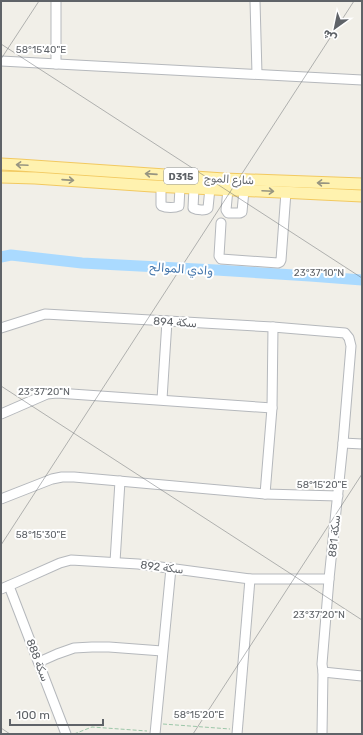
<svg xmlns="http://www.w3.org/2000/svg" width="363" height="735" font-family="Rubik,'Noto Sans Arabic',sans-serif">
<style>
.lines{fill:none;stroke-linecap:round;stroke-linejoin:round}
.river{stroke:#aadaff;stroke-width:11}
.minor-casing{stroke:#b5b8bc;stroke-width:11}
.major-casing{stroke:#f2c960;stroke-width:13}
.path{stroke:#9cc7a9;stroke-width:1;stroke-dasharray:4 2;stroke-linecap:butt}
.minor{stroke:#fff;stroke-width:9}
.major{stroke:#fff2af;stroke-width:11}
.oneway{stroke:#979581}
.ticks{fill:none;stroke:#5f6368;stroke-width:1;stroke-opacity:0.45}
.labels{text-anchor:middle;stroke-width:4;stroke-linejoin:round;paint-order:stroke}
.shield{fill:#fff;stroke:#8f9295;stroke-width:1}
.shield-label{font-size:10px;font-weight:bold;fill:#5f6368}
.street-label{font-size:11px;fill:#5f6368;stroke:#fff}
.water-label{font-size:12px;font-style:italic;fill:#4174aa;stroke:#fff}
.ticks-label{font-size:10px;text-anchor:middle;fill:#5f6368;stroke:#fff;stroke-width:4;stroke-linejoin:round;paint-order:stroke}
</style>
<rect width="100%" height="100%" fill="#f1efe8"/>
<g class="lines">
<path class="river" d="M1,257L11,255L82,263L216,270L310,276L362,280"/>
<defs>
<g id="minor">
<path d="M56,1V64"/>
<path d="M255,1L257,74"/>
<path d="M1,61L362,80"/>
<path d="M161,186V205L162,206C166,208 175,208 179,206L180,187"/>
<path d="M194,188L193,208C197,210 205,211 208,208L210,188"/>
<path d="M228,189L226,210L228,213H240L242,212L244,190"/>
<path d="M221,223L219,256L221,259L278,263L280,262L281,260L286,192"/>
<path d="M1,328L45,314L273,327L345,333L349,338L351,346L343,443L329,579L322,664L323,672L322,734"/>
<path d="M162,399L167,321"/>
<path d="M1,414L47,394L57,393L272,408"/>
<path d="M343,443L362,444"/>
<path d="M265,494L272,408L273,327"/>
<path d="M1,499L52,479L62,477H74L265,494L338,496"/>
<path d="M115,562L120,481"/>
<path d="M9,586L66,734"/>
<path d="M1,589L15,583L60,563L71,560L138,564L250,579H329"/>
<path d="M39,662L57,654L74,648L92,647H109L162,651"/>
<path d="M323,672L362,676"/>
<path d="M155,734L171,568"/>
<path d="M237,734L250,579"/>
</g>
<g id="major">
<path d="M1,164L19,165L224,179L362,184"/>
<path d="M1,177L35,178L152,186L362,196"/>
</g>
</defs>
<use href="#minor" class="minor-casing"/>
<use href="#major" class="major-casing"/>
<g class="path">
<path d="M163,724L230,729"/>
<path d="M74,734L92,727L147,731"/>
</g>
<use href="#minor" class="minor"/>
<use href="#major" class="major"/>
</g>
<defs><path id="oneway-shaft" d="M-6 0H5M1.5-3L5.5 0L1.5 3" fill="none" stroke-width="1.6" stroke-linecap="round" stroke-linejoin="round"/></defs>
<g class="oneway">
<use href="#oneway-shaft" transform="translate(22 165) rotate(-177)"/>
<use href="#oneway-shaft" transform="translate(151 174) rotate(-176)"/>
<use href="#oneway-shaft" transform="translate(68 180) rotate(4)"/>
<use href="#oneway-shaft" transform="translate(323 183) rotate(-178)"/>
<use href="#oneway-shaft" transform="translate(268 191) rotate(3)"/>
</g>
<path class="ticks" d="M1,44L362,278M1,59L39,1M1,386L362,620M1,545L354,1M1,728L10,734M193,734L362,474"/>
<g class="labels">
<rect class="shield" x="164" y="168" width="34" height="16" rx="3"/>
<g class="shield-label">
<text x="181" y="180">D315</text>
</g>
<g class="street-label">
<text transform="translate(229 179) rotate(3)" y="4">شارع الموج</text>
<text transform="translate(175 322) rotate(3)" y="4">سكة 894</text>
<text transform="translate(334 536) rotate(-84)" y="4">سكة 881</text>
<text transform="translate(162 567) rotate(7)" y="4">سكة 892</text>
<text transform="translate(38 660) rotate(69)" y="4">سكة 888</text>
</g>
<g class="water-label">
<text transform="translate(181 269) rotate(4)" y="4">وادي الموالح</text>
</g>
</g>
<g class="ticks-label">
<text x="41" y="53">58°15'40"E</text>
<text x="319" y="276">23°37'10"N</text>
<text x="44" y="395">23°37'20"N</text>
<text x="322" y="488">58°15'20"E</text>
<text x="41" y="538">58°15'30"E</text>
<text x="319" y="618">23°37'20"N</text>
<text x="199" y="718">58°15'20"E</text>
</g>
<rect width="363" height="735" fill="none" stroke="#5f6368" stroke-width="4"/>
<g transform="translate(335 28) rotate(213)" stroke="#ffffff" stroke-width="3" paint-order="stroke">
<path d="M0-3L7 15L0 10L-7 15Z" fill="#5f6368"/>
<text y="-6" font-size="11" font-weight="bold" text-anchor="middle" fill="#5f6368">ش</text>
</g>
<path d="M10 719v6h93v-6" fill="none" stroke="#5f6368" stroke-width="2"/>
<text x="16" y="719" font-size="12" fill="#5f6368" stroke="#ffffff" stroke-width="3" paint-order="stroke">100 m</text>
</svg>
